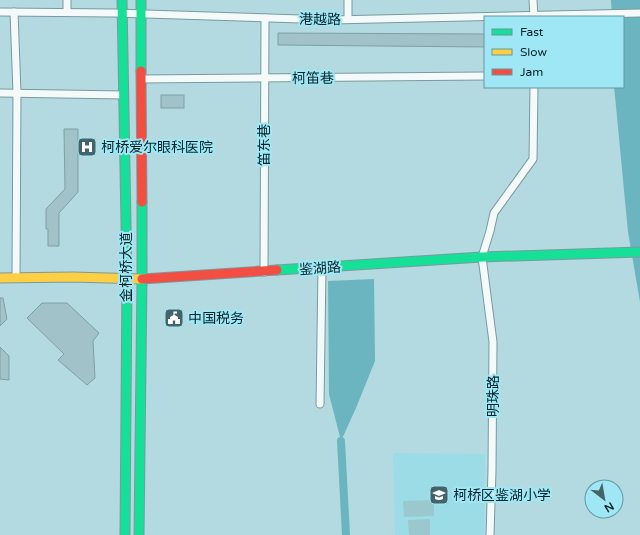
<svg xmlns="http://www.w3.org/2000/svg" width="640" height="535" font-family="'Varela Round','Noto Sans SC',sans-serif">
<style>
.built{fill:#9cdce6}
.green{fill:#9bc7ce}
.water{fill:#6bb5c0}
.lines{fill:none;stroke-linecap:round;stroke-linejoin:round}
.canal{stroke:#6bb5c0;stroke-width:8}
.building{fill:#a0c2c8;stroke:#7f9fa4}
.street-casing{stroke:#7a9a9e;stroke-width:9}
.fast-casing{stroke:#7a9a9e;stroke-width:11}
.slow-casing{stroke:#7a9a9e;stroke-width:11}
.jam-casing{stroke:#7a9a9e;stroke-width:11}
.street{stroke:#f4f9fa;stroke-width:7}
.fast{stroke:#16e098;stroke-width:9}
.slow{stroke:#ffcf43;stroke-width:9}
.jam{stroke:#f24e42;stroke-width:9}
.labels{text-anchor:middle;stroke-width:4;stroke-linejoin:round;paint-order:stroke}
.street-label{font-size:14px;fill:#06252a;stroke:#9fe7f4}
.poi-label{font-size:14px;fill:#06252a;stroke:#9fe7f4;text-anchor:start}
</style>
<rect width="100%" height="100%" fill="#b3dae0"/>
<path class="built" d="M393,453L485,454L484,535H395Z"/>
<g class="green">
<path d="M434,500V516L404,517L403,501Z"/>
<path d="M430,519V535H409L408,520Z"/>
</g>
<g class="water">
<path d="M611,0H640V302L628,232L615,96L614,87H623V17H612Z"/>
<path d="M374,279L375,361L356,408L341,441L329,394L328,281Z"/>
</g>
<g class="lines">
<path class="canal" d="M341,441L346,535"/>
</g>
<g class="building">
<path d="M278,33L485,34V47L278,45Z"/>
<rect x="161" y="95" width="23" height="13"/>
<path d="M64,129H78V192L59,213V246H48V229H46V209L65,189Z"/>
<path d="M0,298H3L7,319L0,326Z"/>
<path d="M42,303H67L99,333L93,341L95,378L87,385L58,360L64,354L27,318Z"/>
<path d="M0,347L9,356V380L0,379Z"/>
</g>
<g class="lines">
<defs>
<g id="street">
<path d="M533,0L534,17"/>
<path d="M0,12L115,13L332,20L640,13"/>
<path d="M14,12L17,93L16,278"/>
<path d="M67,12V0"/>
<path d="M348,19V0"/>
<path d="M141,79L485,76"/>
<path d="M0,93L124,95"/>
<path d="M264,272L265,18"/>
<path d="M320,404L322,268"/>
<path d="M490,535L492,470L493,342L482,257L490,231L494,213L533,159L534,87"/>
</g>
<g id="fast">
<path d="M122,0L127,279L125,535"/>
<path d="M141,0V71"/>
<path d="M277,270L482,257L640,252"/>
<path d="M139,535L142,279V202"/>
</g>
<path id="slow" d="M0,278L73,277L142,279"/>
<g id="jam">
<path d="M141,71L142,202"/>
<path d="M142,279L277,270"/>
</g>
</defs>
<use href="#street" class="street-casing"/>
<use href="#fast" class="fast-casing"/>
<use href="#slow" class="slow-casing"/>
<use href="#jam" class="jam-casing"/>
<use href="#street" class="street"/>
<use href="#fast" class="fast"/>
<use href="#slow" class="slow"/>
<use href="#jam" class="jam"/>
</g>
<defs>
<symbol id="hospital-square" viewBox="-11 -11 22 22"><rect x="-9" y="-9" width="18" height="18" rx="4" fill="#43646a" stroke="#9fe7f4"/><path d="M-5-5h3v3.5h4V-5h3V5h-3V1.5h-4V5h-3Z" fill="#fff"/></symbol>
<symbol id="civic-square" viewBox="-11 -11 22 22"><rect x="-9" y="-9" width="18" height="18" rx="4" fill="#43646a" stroke="#9fe7f4"/><path d="M-.6-6.5H3V-4.5H.6V-3L4-1V1h2V6H-6V1h2V-1L-.6-3ZM-1.2 2.5V6h2.4V2.5Z" fill="#fff"/></symbol>
<symbol id="school-square" viewBox="-11 -11 22 22"><rect x="-9" y="-9" width="18" height="18" rx="4" fill="#43646a" stroke="#9fe7f4"/><path d="M0-5L7-2L0 1L-7-2ZM-4 1L0 2.5L4 1V4Q0 6-4 4Z" fill="#fff"/></symbol>
</defs>
<g fill-rule="evenodd">
<use href="#hospital-square" x="76" y="136" width="22" height="22"/>
<use href="#civic-square" x="163" y="307" width="22" height="22"/>
<use href="#school-square" x="428" y="484" width="22" height="22"/>
</g>
<g class="labels">
<g class="street-label">
<text transform="translate(320 19) rotate(1)" y="5">港越路</text>
<text transform="translate(313 78) rotate(-1)" y="5">柯笛巷</text>
<text transform="translate(264 145) rotate(-90)" y="5">笛东巷</text>
<text transform="translate(126 267) rotate(-90)" y="5">金柯桥大道</text>
<text transform="translate(320 268) rotate(-4)" y="5">鉴湖路</text>
<text transform="translate(493 396) rotate(-90)" y="5">明珠路</text>
</g>
<g class="poi-label">
<text x="101" y="152">柯桥爱尔眼科医院</text>
<text x="188" y="323">中国税务</text>
<text x="453" y="500">柯桥区鉴湖小学</text>
</g>
</g>
<rect x="484" y="16" width="140" height="72" fill="#9fe7f4" stroke="#6299a3"/>
<rect x="492" y="29" width="20" height="6" fill="#16e098" stroke="#6299a3"/>
<text x="520" y="36" font-size="12" fill="#06252a">Fast</text>
<rect x="492" y="49" width="20" height="6" fill="#ffcf43" stroke="#6299a3"/>
<text x="520" y="56" font-size="12" fill="#06252a">Slow</text>
<rect x="492" y="69" width="20" height="6" fill="#f24e42" stroke="#6299a3"/>
<text x="520" y="76" font-size="12" fill="#06252a">Jam</text>
<g transform="translate(604 499) rotate(149)"><circle r="19" fill="#9fe7f4" stroke="#6299a3"/>
<path d="M0-3L7 15L0 10L-7 15Z" fill="#43646a"/>
<text y="-6" font-size="11" font-weight="bold" text-anchor="middle" fill="#06252a">N</text>
</g>
</svg>
